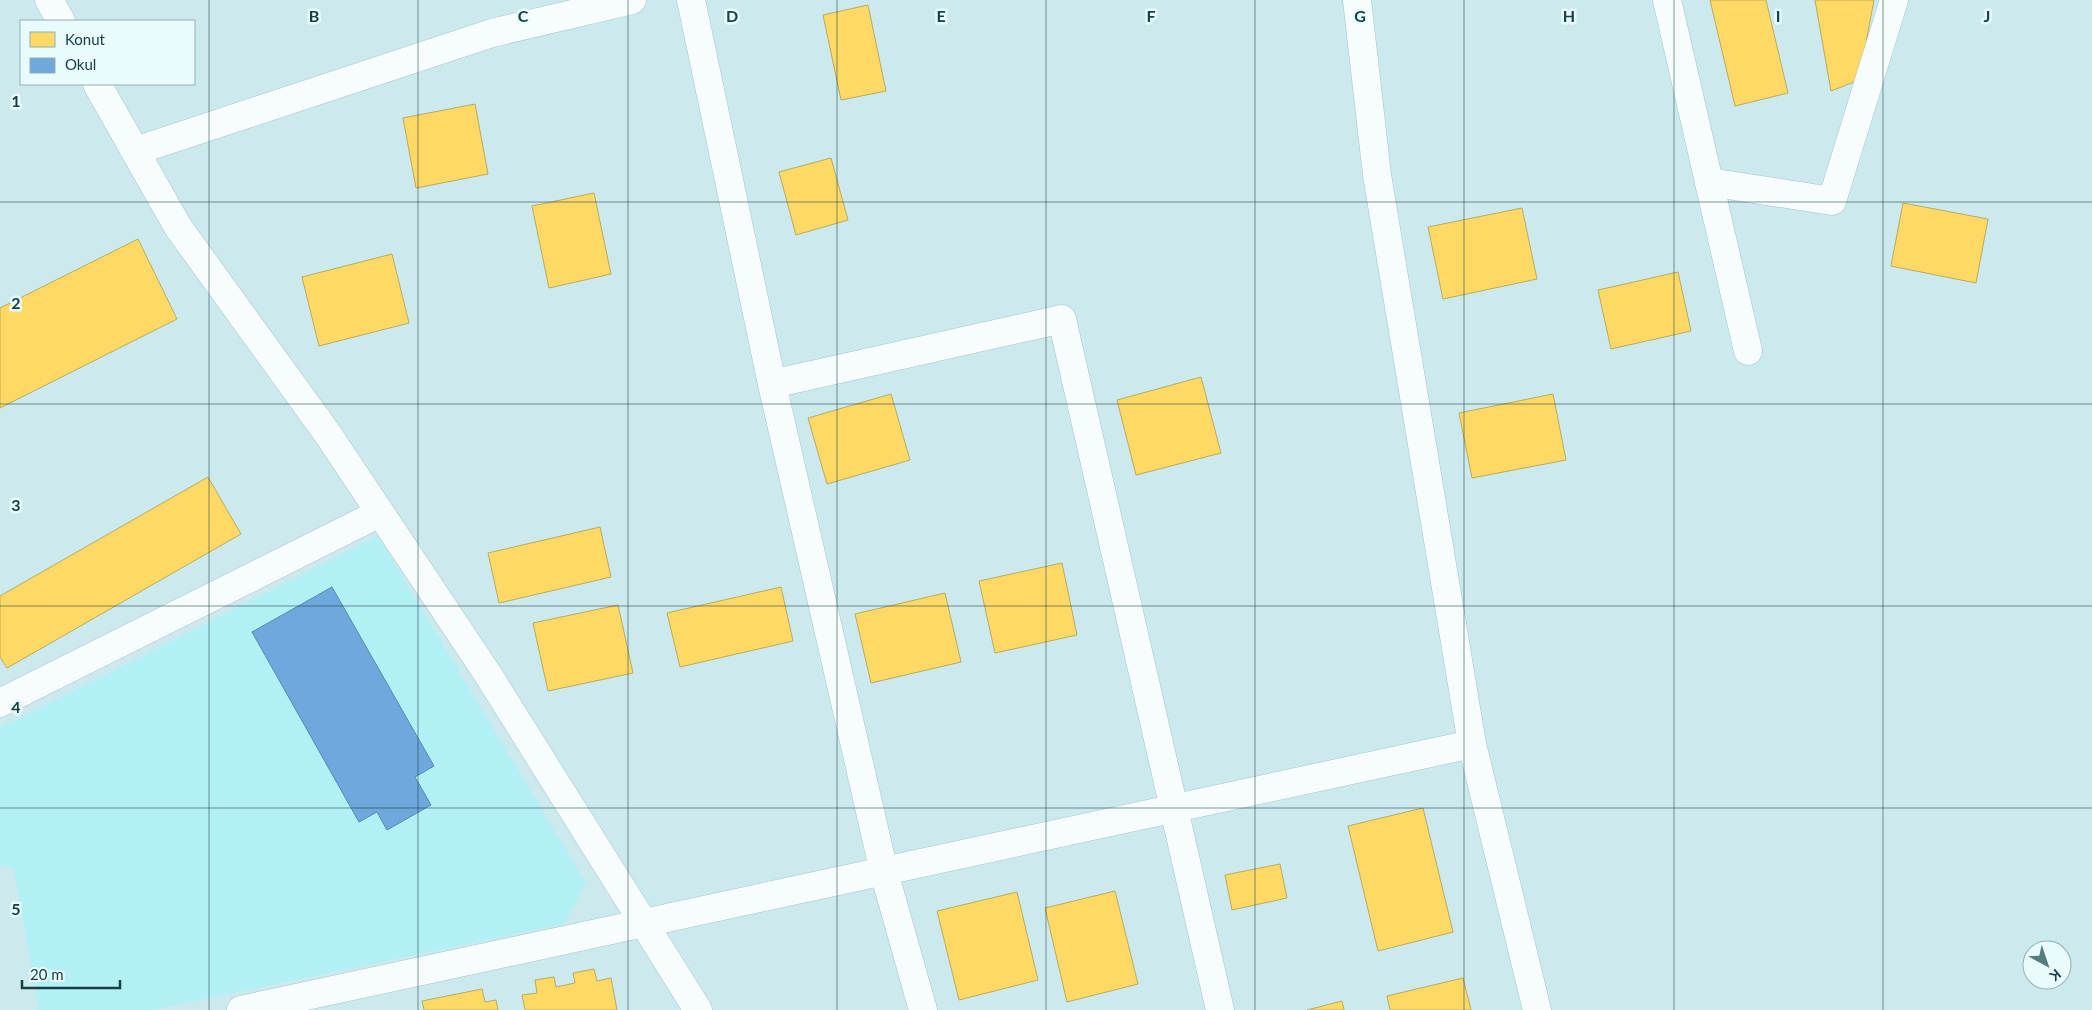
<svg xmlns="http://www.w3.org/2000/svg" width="2092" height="1010" font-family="Lato,sans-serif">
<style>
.built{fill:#b3f0f5}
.homes{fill:#ffd966;stroke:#b9ab5c}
.schools{fill:#6fa8dc;stroke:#5489ae}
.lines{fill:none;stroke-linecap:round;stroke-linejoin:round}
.minor-casing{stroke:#a6c6c9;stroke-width:29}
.minor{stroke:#f7fcfc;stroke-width:28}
.grid{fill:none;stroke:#154044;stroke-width:1;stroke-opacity:0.55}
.grid-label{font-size:16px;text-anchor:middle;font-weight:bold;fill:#154044;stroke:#e9fbfd;stroke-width:5;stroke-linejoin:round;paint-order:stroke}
</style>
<rect width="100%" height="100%" fill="#cceaed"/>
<path class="built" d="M378,536L586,883L564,924L152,1010H39L14,870L0,865V728Z"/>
<g class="homes">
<path d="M1710,0H1766L1788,93L1735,106Z"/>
<path d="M1815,0H1874L1859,80L1831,91Z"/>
<path d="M868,5L886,91L841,100L823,15Z"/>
<path d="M475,104L488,174L416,188L403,118Z"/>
<path d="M831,158L848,220L796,235L779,172Z"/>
<path d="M594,193L611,274L549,288L532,206Z"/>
<path d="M1903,203L1988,219L1976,283L1891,266Z"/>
<path d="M1522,208L1537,279L1443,299L1428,227Z"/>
<path d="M138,239L177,319L0,408V308Z"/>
<path d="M392,254L409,323L319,346L302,277Z"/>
<path d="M1678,272L1691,331L1611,349L1598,290Z"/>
<path d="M1201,377L1221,453L1136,475L1117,400Z"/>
<path d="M891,394L910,460L827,484L808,418Z"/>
<path d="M1553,394L1566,460L1472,478L1459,413Z"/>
<path d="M208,477L241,534L7,668L0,657V596Z"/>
<path d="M600,527L611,577L499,603L488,553Z"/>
<path d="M1062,563L1077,635L995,653L979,581Z"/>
<path d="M781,587L793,641L680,667L667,613Z"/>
<path d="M945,593L961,662L871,683L855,614Z"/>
<path d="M618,605L633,673L548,691L533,623Z"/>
<path d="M1423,808L1453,932L1378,951L1348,826Z"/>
<path d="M1280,864L1287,898L1232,910L1225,875Z"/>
<path d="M1115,891L1138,984L1067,1002L1045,908Z"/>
<path d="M1017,892L1038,980L959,1000L937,911Z"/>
<path d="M594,969L597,981L611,978L617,1010H525L522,995L537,993L535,980L554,977L556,987L575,983L573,973Z"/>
<path d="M1463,978L1471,1010H1390L1387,996Z"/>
<path d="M482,989L485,1002L496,1000L498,1010H424L422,1001Z"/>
<path d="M1342,1001L1344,1010H1307Z"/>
</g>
<path class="schools" d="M332,587L434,766L415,777L431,805L387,830L377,812L359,822L252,632Z"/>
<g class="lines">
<defs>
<g id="minor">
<path d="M49,0L61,21"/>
<path d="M691,0L772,384L884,872L923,1010"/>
<path d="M1357,0L1377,175L1472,744L1537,1010"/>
<path d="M1667,0L1748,351"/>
<path d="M97,84L178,227L327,433L487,673L698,1010"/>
<path d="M135,151L492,33L632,0"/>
<path d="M1709,182L1832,201L1894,0"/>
<path d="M772,384L1062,319L1220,1010"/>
<path d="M0,703L380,513"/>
<path d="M241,1010L1472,744"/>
</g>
</defs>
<use href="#minor" class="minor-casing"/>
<use href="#minor" class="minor"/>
</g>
<path class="grid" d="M209,0V1010M418,0V1010M628,0V1010M837,0V1010M1046,0V1010M1255,0V1010M1464,0V1010M1674,0V1010M1883,0V1010M0,202H2092M0,404H2092M0,606H2092M0,808H2092"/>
<g class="grid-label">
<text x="314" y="22">B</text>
<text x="523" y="22">C</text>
<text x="732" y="22">D</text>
<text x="941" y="22">E</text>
<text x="1151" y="22">F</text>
<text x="1360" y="22">G</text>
<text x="1569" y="22">H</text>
<text x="1778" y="22">I</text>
<text x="1987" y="22">J</text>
<text x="16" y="107">1</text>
<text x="16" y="309">2</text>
<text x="16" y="511">3</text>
<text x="16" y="713">4</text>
<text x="16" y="915">5</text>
</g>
<rect x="20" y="20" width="175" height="65" fill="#e9fbfd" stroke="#94b0b3"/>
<rect x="30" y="32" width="25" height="15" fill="#ffd966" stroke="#94b0b3"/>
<text x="65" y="45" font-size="15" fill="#154044">Konut</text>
<rect x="30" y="58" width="25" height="15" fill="#6fa8dc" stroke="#94b0b3"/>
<text x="65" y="70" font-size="15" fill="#154044">Okul</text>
<g transform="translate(2047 965) rotate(140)"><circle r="24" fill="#e9fbfd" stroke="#94b0b3"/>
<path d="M0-4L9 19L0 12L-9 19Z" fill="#557c7f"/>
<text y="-8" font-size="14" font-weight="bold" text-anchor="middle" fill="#154044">K</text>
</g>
<path d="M22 980v8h98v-8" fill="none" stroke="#154044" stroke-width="2.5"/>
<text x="30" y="980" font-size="15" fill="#154044" stroke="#e9fbfd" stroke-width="4" paint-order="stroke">20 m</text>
</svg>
